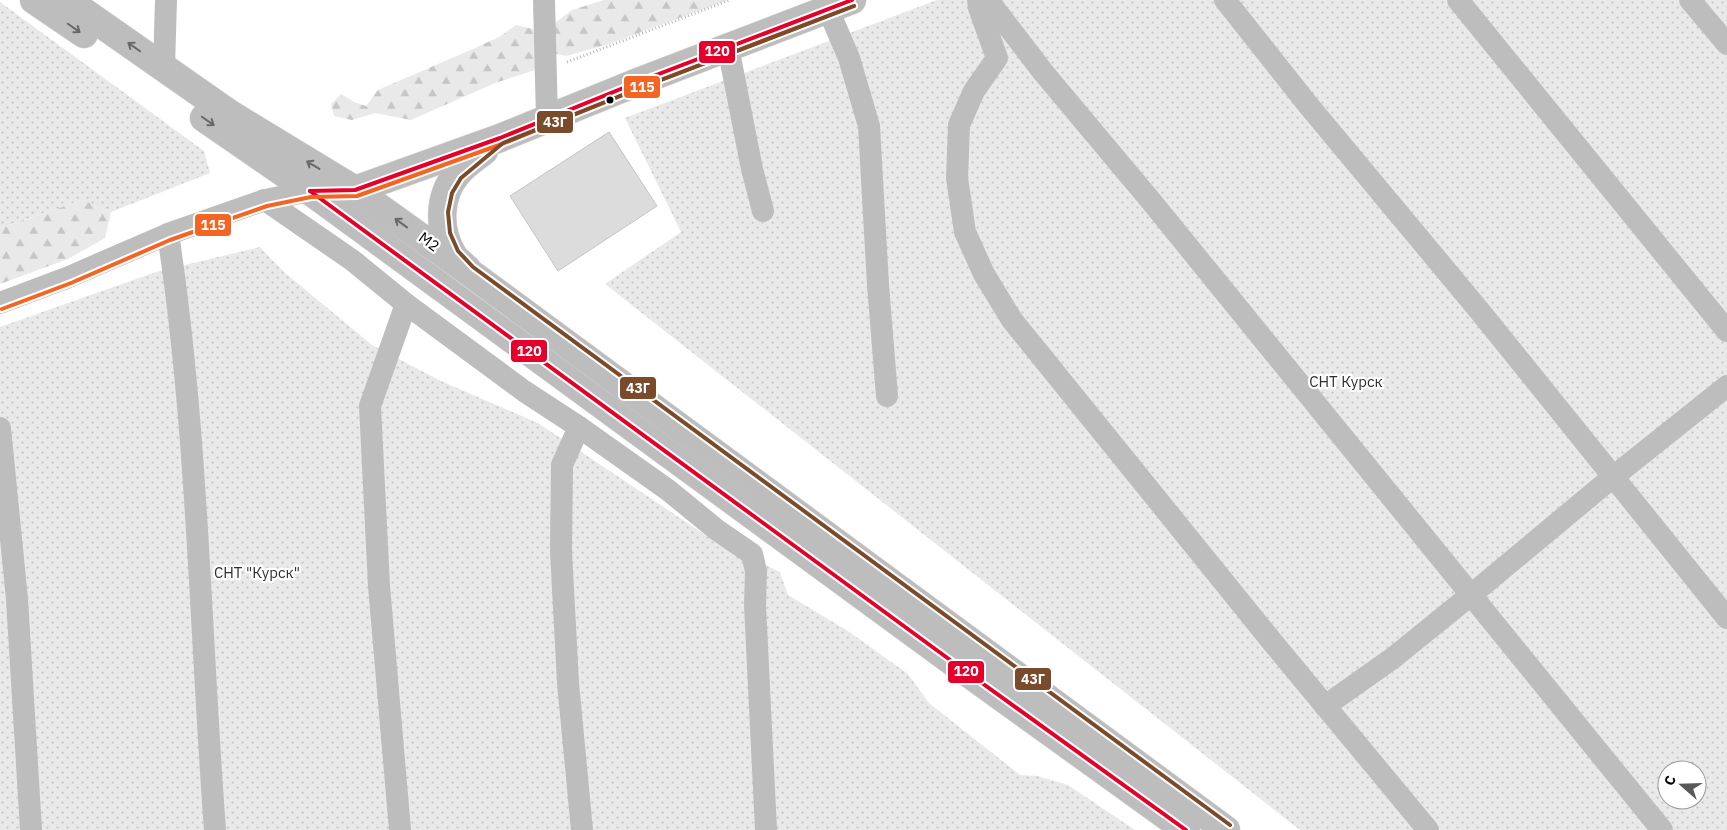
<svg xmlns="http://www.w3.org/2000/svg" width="1727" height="830" font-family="'IBM Plex Sans',sans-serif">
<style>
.grass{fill:url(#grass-dots);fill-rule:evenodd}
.forest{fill:url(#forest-firs)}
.building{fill:#dcdcdc;stroke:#c4c4c4}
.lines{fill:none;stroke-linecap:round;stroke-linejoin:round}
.major-casing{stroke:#dbdbdb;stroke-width:29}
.highway-casing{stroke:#dbdbdb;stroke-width:29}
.path{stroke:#b8b8b8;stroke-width:3;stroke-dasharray:1 2.5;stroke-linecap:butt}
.minor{stroke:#bdbdbd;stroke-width:22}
.major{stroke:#bdbdbd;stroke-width:28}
.highway{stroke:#bdbdbd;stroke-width:28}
.bus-1-casing{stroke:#fff;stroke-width:8}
.bus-2-casing{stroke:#fff;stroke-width:8}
.bus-3-casing{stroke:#fff;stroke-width:8}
.bus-1{stroke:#e4002b;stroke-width:4}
.bus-2{stroke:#f26522;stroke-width:4}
.bus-3{stroke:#7a4b2a;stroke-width:4}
.oneway{stroke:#686868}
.bus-dot{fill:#000;stroke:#fff;stroke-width:2}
.labels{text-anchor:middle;stroke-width:4.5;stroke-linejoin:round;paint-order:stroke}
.street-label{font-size:15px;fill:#000;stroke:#fff}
.park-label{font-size:15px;fill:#2e2e2e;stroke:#fff}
.line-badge{stroke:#fff;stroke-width:2}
.badge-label{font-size:14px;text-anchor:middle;font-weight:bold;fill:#fff}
</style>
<defs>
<pattern id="grass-dots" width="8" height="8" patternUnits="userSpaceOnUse" patternTransform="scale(1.25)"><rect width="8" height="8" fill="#e9e9e9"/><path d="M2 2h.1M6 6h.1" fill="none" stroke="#c6c6c6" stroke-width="1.8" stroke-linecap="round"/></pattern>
<pattern id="forest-firs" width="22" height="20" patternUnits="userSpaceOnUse" patternTransform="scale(1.25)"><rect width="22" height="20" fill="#e9e9e9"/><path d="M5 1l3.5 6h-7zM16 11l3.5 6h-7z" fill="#c6c6c6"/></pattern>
</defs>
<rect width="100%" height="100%" fill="#fff"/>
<g class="grass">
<path d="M937,0H1727V830H1300L605,284L681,232L625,118ZM1667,770H1697V800H1667Z"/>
<path d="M0,2L204,151L210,173L111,212L83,200L0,228Z"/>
<path d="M260,247L284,272L372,345L441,381L538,423L710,538L780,572L788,595L848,631L908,674L929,703L1020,775L1038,776L1068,785L1135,830H0V327L156,272Z"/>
</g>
<g class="forest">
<path d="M604,0H728L606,45L566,56L553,53L552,25L572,10Z"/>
<path d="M516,25L533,29L538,50L535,70L495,83L411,120L375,113L352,120L334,116L331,104L341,94L354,102L366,106L378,90L475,48L499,37Z"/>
<path d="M83,200L111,212L105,238L68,259L0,284V228Z"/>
</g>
<path class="building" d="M609,132L657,206L558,271L510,196Z"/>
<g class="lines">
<defs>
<g id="major">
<path d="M334,191L355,190L500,138L638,82L852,0"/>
<path d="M467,269C462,264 456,260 453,255C438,231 438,196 457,174C464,165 475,158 484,151"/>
</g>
<g id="highway">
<path d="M34,0L84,34"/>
<path d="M67,0L230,114L355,190L469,272L1226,830"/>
<path d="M204,118L310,191L957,665L1186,830"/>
</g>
</defs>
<use href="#major" class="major-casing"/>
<use href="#highway" class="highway-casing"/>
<path class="path" d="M567,62L730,0"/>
<g class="minor">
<path d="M544,0L547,119"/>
<path d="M978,0L979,8L997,58L974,91L959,125L957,178L965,232L984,274L1012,320L1274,644L1428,830"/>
<path d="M988,0L1043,72L1151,201L1662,830"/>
<path d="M1225,0L1309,106L1478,309L1727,618"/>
<path d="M1458,0L1727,331"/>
<path d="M1690,0L1727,44"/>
<path d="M828,9L849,58L869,126L878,285L887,396"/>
<path d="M728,47L752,169L763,211"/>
<path d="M164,68L166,0"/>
<path d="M265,200L352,260L406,304L524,391L579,427L668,490L717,530L752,554L756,571L755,605L766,830"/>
<path d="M168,234C198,431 200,632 215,830"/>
<path d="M0,303L69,277L168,234L265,200L310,191"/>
<path d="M579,427L562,465L561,551L568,683L582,830"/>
<path d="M0,428L17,599L31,830"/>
<path d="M1325,706L1393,658L1477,590L1608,481L1727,386"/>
<path d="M400,830L379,586L370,406L406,304"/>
</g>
<use href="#major" class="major"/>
<use href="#highway" class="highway"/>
<defs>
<g id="bus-1">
<path d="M310,191L957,665L1186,830"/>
<path d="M310,191L355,190L500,138L638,82L852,0"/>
</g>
<path id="bus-2" d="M2,309L71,283L170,240L267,206L311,197L357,196L502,144L640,88L854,6"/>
<path id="bus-3" d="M854,6L640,88L503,143L461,178L452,193L448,212L450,233L458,251L473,267L1230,825"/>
</defs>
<use href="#bus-1" class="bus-1-casing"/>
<use href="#bus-2" class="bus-2-casing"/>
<use href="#bus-3" class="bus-3-casing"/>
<use href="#bus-1" class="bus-1"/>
<use href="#bus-2" class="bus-2"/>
<use href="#bus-3" class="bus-3"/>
</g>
<defs><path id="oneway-shaft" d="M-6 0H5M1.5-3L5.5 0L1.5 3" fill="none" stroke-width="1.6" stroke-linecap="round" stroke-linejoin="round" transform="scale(1.25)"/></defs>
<g class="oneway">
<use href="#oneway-shaft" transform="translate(74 28) rotate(35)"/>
<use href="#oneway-shaft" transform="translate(134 47) rotate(-145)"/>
<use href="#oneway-shaft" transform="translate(208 121) rotate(35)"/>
<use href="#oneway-shaft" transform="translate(313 165) rotate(-149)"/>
<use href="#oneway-shaft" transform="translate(401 223) rotate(-144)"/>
</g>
<circle class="bus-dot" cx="610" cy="100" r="4.5"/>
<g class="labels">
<g class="street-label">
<text transform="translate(429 242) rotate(36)" y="5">М2</text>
</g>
<g class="park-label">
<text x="1346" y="387">СНТ Курск</text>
<text x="257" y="578">СНТ "Курск"</text>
</g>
</g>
<g class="line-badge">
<rect x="698" y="40" width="38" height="24" rx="5" fill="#e4002b"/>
<rect x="623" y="75" width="38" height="24" rx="5" fill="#f26522"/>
<rect x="536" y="110" width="38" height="24" rx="5" fill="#7a4b2a"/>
<rect x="194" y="213" width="38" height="24" rx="5" fill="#f26522"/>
<rect x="510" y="339" width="38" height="24" rx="5" fill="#e4002b"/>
<rect x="619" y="376" width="38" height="24" rx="5" fill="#7a4b2a"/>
<rect x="947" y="660" width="38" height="24" rx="5" fill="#e4002b"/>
<rect x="1014" y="667" width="38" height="24" rx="5" fill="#7a4b2a"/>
</g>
<g class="badge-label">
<text x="717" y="56">120</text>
<text x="642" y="92">115</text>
<text x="555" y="127">43Г</text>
<text x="213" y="230">115</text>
<text x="529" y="356">120</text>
<text x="638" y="393">43Г</text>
<text x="966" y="676">120</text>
<text x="1033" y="684">43Г</text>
</g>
<g transform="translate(1682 785) rotate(290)"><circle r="24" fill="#ffffff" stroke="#999999"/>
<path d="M0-4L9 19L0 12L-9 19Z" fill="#595959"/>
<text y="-8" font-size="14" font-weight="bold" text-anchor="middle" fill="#000000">С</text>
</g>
</svg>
